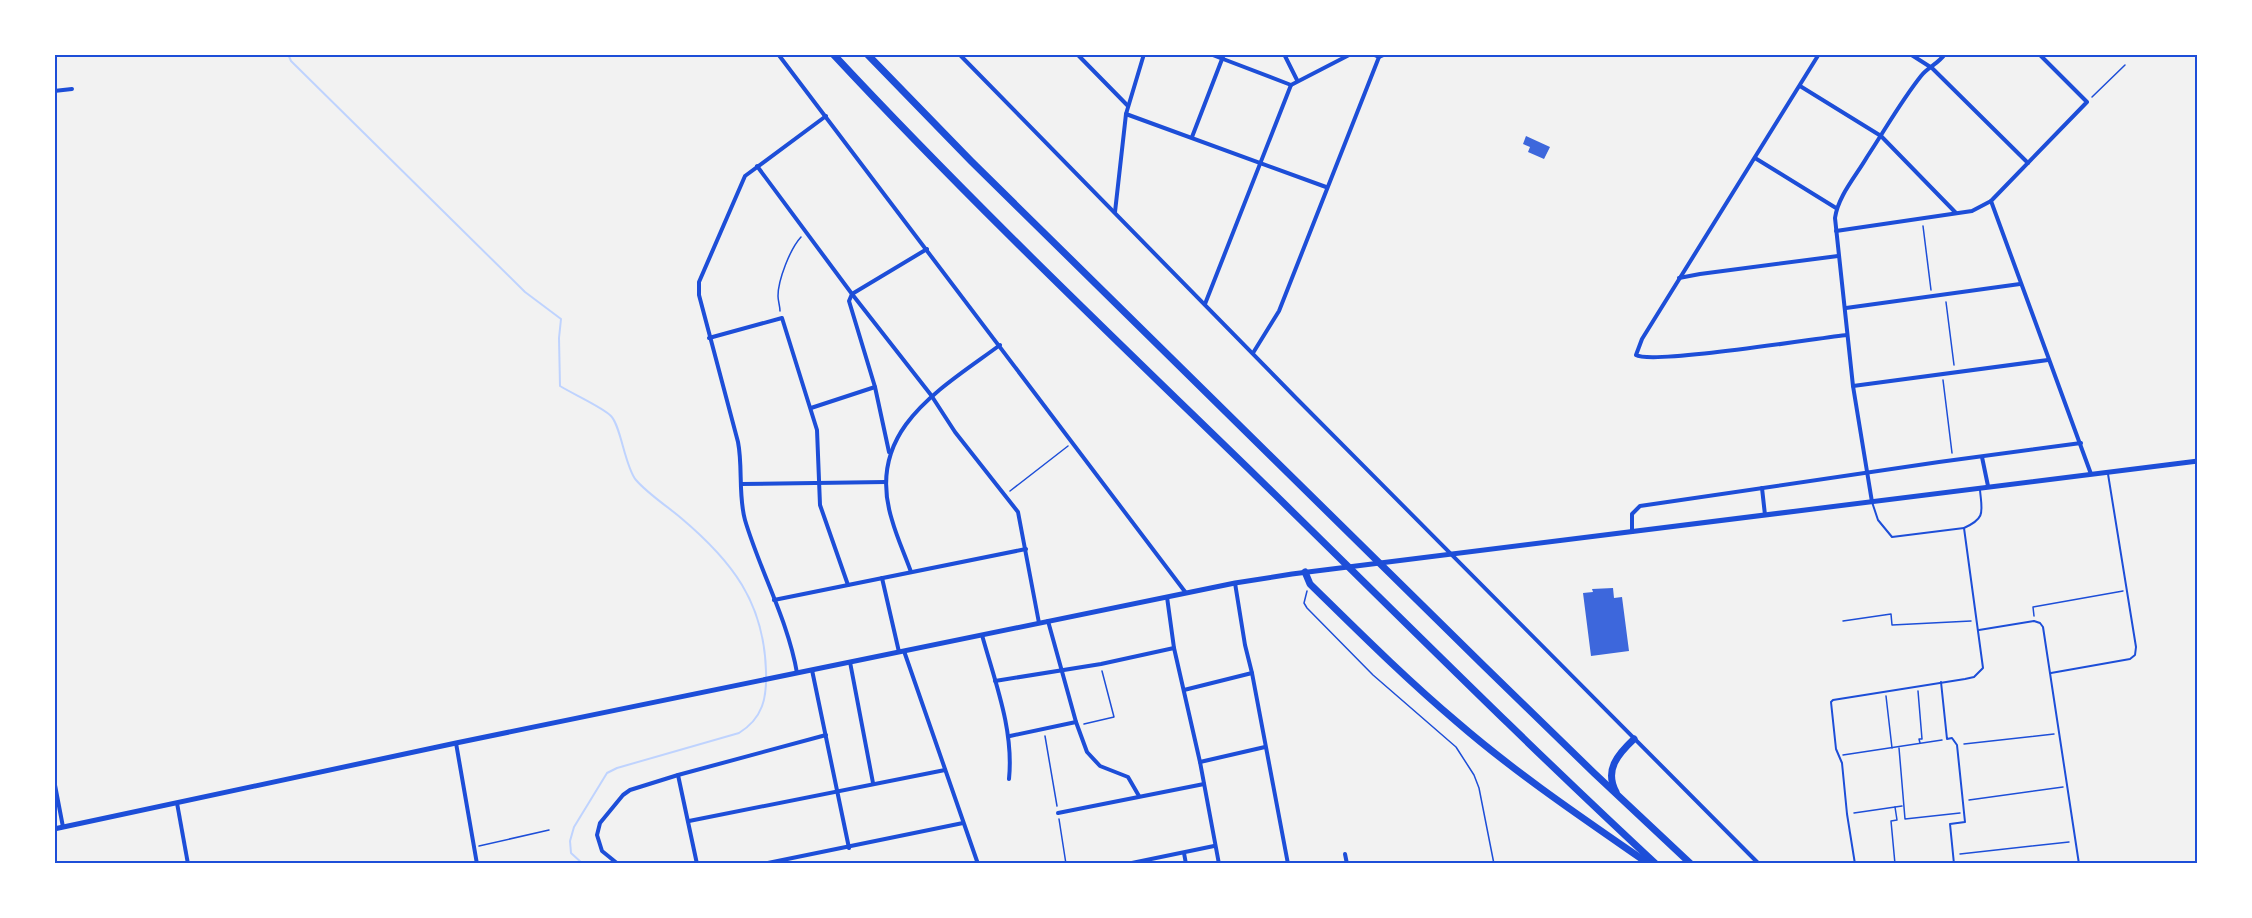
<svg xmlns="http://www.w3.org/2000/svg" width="2252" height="918" font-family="'Golos Text',sans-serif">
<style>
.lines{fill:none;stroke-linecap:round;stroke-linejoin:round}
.stream{stroke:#bfd3fe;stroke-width:2}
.building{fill:#3d67dc}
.path{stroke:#1d4ed8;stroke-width:1.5}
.service{stroke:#1d4ed8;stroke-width:2}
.minor{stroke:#1d4ed8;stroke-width:4}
.secondary{stroke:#1d4ed8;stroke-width:5}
.trunk{stroke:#1d4ed8;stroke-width:7}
.neatline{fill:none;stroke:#1d4ed8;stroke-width:2}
</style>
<rect width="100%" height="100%" fill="#f2f2f2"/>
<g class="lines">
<path class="stream" d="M288,54L291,61L525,292L561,319L559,338L560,386C571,393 604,408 611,416C621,426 625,467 636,480C648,494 667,506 681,518C732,561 764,602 766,671C767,698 763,718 739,733L617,768L607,773L574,827L570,841L571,853L583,864"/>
</g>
<g class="building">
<path d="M1526,136L1550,147L1544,159L1528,152L1530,147L1523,144Z"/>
<path d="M1613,588L1614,598L1622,597L1629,651L1591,656L1583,593L1593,592L1592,589Z"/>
</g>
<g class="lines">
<g class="path">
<path d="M2092,97L2125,65"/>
<path d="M1923,226L1931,290"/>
<path d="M1946,302L1954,365"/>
<path d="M780,311C780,306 778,301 778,296C778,280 790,249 801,237"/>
<path d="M1943,380L1952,453"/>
<path d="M1010,491L1068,446"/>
<path d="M1307,591L1304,603L1307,608L1373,675L1456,747L1474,775L1479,788L1494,864"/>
<path d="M2034,616L2033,607L2123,591"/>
<path d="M1843,621L1891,614L1892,625L1971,621"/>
<path d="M1918,691L1922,739H1919L1920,743"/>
<path d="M1886,696L1892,748"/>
<path d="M1084,724L1114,717L1102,671"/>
<path d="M1045,736L1057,806"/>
<path d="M1964,744L2054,734"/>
<path d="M1899,748L1905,819L1960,813"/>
<path d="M1843,755L1942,740"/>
<path d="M1969,800L2063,787"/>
<path d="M1895,807L1897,820L1891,821L1895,864"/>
<path d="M1854,813L1902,806"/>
<path d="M1059,819L1066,864"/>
<path d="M479,846L549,830"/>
<path d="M1960,854L2069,842"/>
</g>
<g class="service">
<path d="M1872,502L1878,520L1892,537L1964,528"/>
<path d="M1979,630L2034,621L2040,623L2043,627L2079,864"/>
<path d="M2051,673L2130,659L2135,655L2136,647L2108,474"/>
<path d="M1941,682L1947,739L1952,738L1957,745L1965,822L1950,824L1954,864"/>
<path d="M1855,864L1847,814L1842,763L1836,749L1831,702L1833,700L1965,679L1974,677L1983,668L1964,528C1986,518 1982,512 1980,490"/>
</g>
<g class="minor">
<path d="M778,54L1186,593"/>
<path d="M959,54L1297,399L1759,864"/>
<path d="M1077,54L1128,106"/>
<path d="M1210,54L1291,85"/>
<path d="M1284,54L1297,80"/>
<path d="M1372,54L1379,57L1386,54"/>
<path d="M1819,54L1642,339L1636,355C1651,365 1818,338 1847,335"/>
<path d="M1910,54L1932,68L2028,163"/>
<path d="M2039,54L2087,102L1991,201L2091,474"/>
<path d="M1800,86L1881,136L1956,213"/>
<path d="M54,91L72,89"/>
<path d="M1126,114L1326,187"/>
<path d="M1192,137L1224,54"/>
<path d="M1755,158L1836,208"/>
<path d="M757,166L852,294L931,395L955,432L1018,512L1039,623"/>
<path d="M1115,212L1126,114L1144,54"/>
<path d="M1836,231L1972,211L1991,201"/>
<path d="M1679,278L1700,274L1838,256"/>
<path d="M1205,304L1291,85L1351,54"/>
<path d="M1846,308L2020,284"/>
<path d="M709,338L782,318L817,430L820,505L848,585"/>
<path d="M1253,353L1279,311L1379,57"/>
<path d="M1853,386L2048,360"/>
<path d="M811,408L875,387"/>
<path d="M889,452L875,387L849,301L852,294L927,249"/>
<path d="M1982,457L1988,486"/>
<path d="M741,484L886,482"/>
<path d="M1762,488L1765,515"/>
<path d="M1872,502L1853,386L1835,218C1838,196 1856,176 1867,157C1885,130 1901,101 1921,76C1928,67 1938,64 1945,54"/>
<path d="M1632,532V514L1640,506L1939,462L2081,443"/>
<path d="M911,572C905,555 897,538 892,520C864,431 939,390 1000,345"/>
<path d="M882,578L899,652"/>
<path d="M1235,583L1245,645L1252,673L1288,864"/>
<path d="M1167,597L1174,648L1200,762L1219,864"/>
<path d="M774,600L1026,549"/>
<path d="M1048,621L1076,722L1087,752L1100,766L1128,777L1139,796"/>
<path d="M982,635C995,682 1014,730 1009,779"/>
<path d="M904,651L978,864"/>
<path d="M850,662L873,783"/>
<path d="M812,670L849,848"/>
<path d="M797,673C788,620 760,571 745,520C738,495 743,467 738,442L699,295V282L745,176L826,116"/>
<path d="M995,681L1101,664L1174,648"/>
<path d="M1184,690L1252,673"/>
<path d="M1010,736L1076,722"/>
<path d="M456,743L477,864"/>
<path d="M1200,762L1265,747"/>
<path d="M678,775L697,864"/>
<path d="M54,780L63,827"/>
<path d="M177,803L188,864"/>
<path d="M1058,813L1204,784"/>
<path d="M689,821L945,770"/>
<path d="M1184,853L1186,864"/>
<path d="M1345,854L1347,864"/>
<path d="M618,864L602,851L597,835L600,823L623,795L630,790L678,775L826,735"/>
<path d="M763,864L963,823"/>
<path d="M1127,864L1214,846"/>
</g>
<path class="secondary" d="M54,829L456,743L1235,583L1292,574L2198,461"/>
<g class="trunk">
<path d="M833,54C969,200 1113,337 1256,476C1389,606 1520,738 1656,864"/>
<path d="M867,54L971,161L1483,665L1594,773L1691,864"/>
<path d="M1305,572L1310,584C1358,631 1406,679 1457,722C1517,774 1584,819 1649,864"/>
<path d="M1616,792C1604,770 1618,754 1634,739"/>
</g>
</g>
<rect width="2252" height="918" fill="none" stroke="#ffffff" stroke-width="111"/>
<rect x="56" y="56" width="2140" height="806" class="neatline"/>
</svg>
